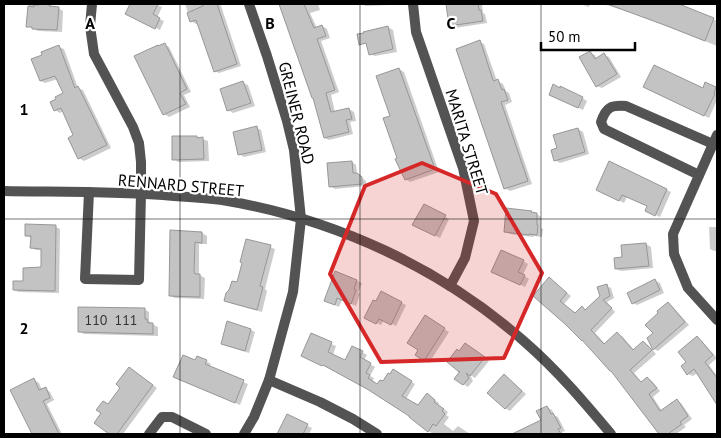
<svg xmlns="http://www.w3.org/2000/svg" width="721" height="438" viewBox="0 0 721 438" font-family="'PT Sans',sans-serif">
<rect width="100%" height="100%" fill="#fff"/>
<g fill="#0003">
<polygon points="29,4 50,4 53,7 58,8 63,11 62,32 38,31 28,26"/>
<polygon points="132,4 155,4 162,7 157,18 164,21 160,30 127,13"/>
<polygon points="185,4 219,4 221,6 241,66 219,73 215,71 199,23 196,24 191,21"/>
<polygon points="280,4 318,4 320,10 310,13 317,28 322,26 327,29 330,38 321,41 339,92 331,95 335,112 349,109 354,112 356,121 350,122 353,134 329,140 325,138 315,98 309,87"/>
<polygon points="362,4 389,4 389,5 366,6"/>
<polygon points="447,4 482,4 483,13 485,14 487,23 455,28 450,25"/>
<polygon points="581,4 590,4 589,7"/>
<polygon points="603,4 635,4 632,13"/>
<polygon points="650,4 675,4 717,21 717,46 645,17"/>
<polygon points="388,27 393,30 397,52 375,56 370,54 368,45 364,43"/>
<polygon points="480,42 484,44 497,81 503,84 506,91 509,93 512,102 505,105 532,184 510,191 505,188"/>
<polygon points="165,45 169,47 191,92 184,95 190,107 169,117 164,114"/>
<polygon points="59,47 64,49 78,88 83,90 111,148 84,161 79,158 75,136 63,111 60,113 55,110 65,94 58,79 45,83 41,81"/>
<polygon points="590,53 595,55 597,59 604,55 609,57 621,77 602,88 597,86"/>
<polygon points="399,69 404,72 439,172 410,182 406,179 391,117"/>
<polygon points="243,83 248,85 255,106 233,113 228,110"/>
<polygon points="706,84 717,89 717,100 709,118 649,89 704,89"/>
<polygon points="555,97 582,98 587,101 583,110"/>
<polygon points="257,128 261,130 266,152 244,157 239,154"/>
<polygon points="578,129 583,132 589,154 560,163 555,160 559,149"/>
<polygon points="197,137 208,141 209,161 178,162 174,159"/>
<polygon points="352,162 356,165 357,174 366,181 366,186 335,189 330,186"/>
<polygon points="609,163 671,192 660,217 651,213 648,206 627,197 624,203 602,192"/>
<polygon points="424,206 449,219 440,238 414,225"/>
<polygon points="537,214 541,217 541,228 543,229 542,237 534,236 533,237 510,234 505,231"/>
<polygon points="56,227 60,229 59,293 19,292 14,290 43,268 43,250 36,250 31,247 32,238 26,236"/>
<polygon points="709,227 717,227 717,251 714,251 710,249"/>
<polygon points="172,231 202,233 207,236 207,244 199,244 199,275 205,278 204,299 175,298 171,296"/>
<polygon points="646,244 651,247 653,268 621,271 616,269"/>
<polygon points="270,247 275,249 265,289 267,291 262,312 230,303 225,300 238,284"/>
<polygon points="523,261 528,264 523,275 529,279 525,287 497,274"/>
<polygon points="336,272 362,283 358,293 360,294 356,306 342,300 339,307 330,303"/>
<polygon points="549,279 571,296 564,304 576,314 582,308 587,311 602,297 607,286 611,288 614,298 607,302 615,312 595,333 605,344 617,334 622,336 634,350 643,343 648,345 656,354 634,373 642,383 648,378 652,381 660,391 653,397 662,411 677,401 681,403 692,419 684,425 686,427 676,434 659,434 611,370 585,342 565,323"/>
<polygon points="655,281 660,283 664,293 637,305 633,303"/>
<polygon points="381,293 406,305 396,326 384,320 381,325 370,320"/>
<polygon points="668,303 672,306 689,325 658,351 654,349 654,333"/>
<polygon points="144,309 149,312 149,321 152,323 152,324 158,327 158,336 84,334 79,331"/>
<polygon points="425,317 449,332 429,363 417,355 420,350"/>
<polygon points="251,330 255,332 249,353 227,346 222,344"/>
<polygon points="311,335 336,346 333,355 345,361 353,347 367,355 364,360 375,367 370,376 374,378 372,382 378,386 384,383 393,370 415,384 406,399 419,407 432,398 439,403 438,405 448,412 446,415 449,417 444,424 453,431 458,426 470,434 433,434 410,417 411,416 352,379 307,358"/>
<polygon points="697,338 702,341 717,358 709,365 717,376 717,403 697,373 693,376 688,374"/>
<polygon points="470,348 489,361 475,378 470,375 473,381 468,387 463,384 460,353"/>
<polygon points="195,361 206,361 211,364 209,367 248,384 240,405 180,380"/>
<polygon points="134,371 157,388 123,434 111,434 96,423"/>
<polygon points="509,379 526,394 510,411 505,408"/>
<polygon points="34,380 39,383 42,390 46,389 50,392 54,400 47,404 62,434 33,434 12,390"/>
<polygon points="547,407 552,410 554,415 558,417 565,431 562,432 563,434 514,434 543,420"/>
<polygon points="287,416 312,428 309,434 278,434"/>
</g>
<g fill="#c3c3c3" stroke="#979797">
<polygon points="39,4 49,4 49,6 59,7 57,30 32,29 32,27 26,27 28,6 34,7 34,5 39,5"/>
<polygon points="130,4 158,4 153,14 160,18 155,29 125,14"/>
<polygon points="203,4 217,4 237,64 214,72 196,20 190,22 187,13 203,6"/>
<polygon points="279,4 304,4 314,28 322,25 326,36 317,39 335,90 326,93 331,112 349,108 352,119 346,120 349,132 324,138 313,98 312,98"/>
<polygon points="446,4 478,4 479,10 481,10 483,21 449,26"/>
<polygon points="610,4 679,4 714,18 705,41 667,26 610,5"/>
<polygon points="388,26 393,49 369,55 366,43 359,45 357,34 364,33 363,32"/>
<polygon points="480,40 493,80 494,81 498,79 502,90 504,89 508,100 501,102 528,181 504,189 456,49"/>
<polygon points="165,43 187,89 180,93 186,104 163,115 134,56 158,45 158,46"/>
<polygon points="59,45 75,88 78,86 107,145 78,159 68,138 73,135 61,108 54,111 50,102 56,99 55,97 63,93 55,76 40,81 31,59 42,55 41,52"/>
<polygon points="590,51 595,59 604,53 617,74 596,87 579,57"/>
<polygon points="654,65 703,88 705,82 716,87 714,93 715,94 704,116 643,87"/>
<polygon points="399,68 435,169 405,180 395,159 397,158 383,118 390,116 376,76"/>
<polygon points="243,81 251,103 227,111 220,89"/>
<polygon points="553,84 560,88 560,86 583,97 578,108 549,95"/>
<polygon points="257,126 262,150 238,155 233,132"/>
<polygon points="578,128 585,152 554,161 551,150 557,148 553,135"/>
<polygon points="172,136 197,136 197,138 203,137 204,159 172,160"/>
<polygon points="352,161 353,173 357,173 362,177 362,184 329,187 327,163"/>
<polygon points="609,161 667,189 655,216 645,211 647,206 622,195 619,201 596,190"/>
<polygon points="424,204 446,215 435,236 412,225"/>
<polygon points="506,208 532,211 531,212 537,213 537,225 538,225 537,235 529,234 529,235 504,232"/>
<polygon points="25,224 56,225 55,291 13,290 13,281 23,281 23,268 41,267 41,249 30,248 31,236 25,236"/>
<polygon points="170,230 202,232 202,243 195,242 194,272 195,274 200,274 200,297 169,296"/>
<polygon points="246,239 271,245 260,286 263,287 257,310 224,301 226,293 229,290 232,281 237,282 242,263 240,262"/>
<polygon points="646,243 649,266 615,269 614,258 622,257 621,245"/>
<polygon points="501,250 524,260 518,272 525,275 520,285 491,272"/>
<polygon points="335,271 357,280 354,289 356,290 351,304 337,298 335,305 324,301"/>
<polygon points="549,277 567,293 560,301 575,313 582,306 585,310 600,296 597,287 607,284 610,296 603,300 612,308 591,330 604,344 617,332 633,350 643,341 652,350 630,370 641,382 647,377 657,388 649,394 660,411 677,399 688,416 680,422 682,424 668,434 659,434 611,371 610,371 582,340 582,341 565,324 533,296"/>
<polygon points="655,279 660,290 632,304 627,293"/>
<polygon points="381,291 402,302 391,325 379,319 376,324 364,318 373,300 376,301"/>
<polygon points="668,302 685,322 653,350 647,338 653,333 645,325 658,313 657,311"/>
<polygon points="78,307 145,308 145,319 147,319 148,323 153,323 153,334 78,332"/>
<polygon points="425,315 445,328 424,361 415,355 418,350 407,343"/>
<polygon points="227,321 251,329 245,351 221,344"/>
<polygon points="311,333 332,342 328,352 345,360 352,346 363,351 360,357 371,363 366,373 370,375 368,378 377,384 380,380 383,381 388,373 390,374 393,369 412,381 402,396 418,405 427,393 435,400 434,402 444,409 442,411 445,414 436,426 433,424 428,432 409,417 409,416 367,389 323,365 322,366 301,356"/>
<polygon points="697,336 713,355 705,362 717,378 717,405 694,369 687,375 681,366 686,362 678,352"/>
<polygon points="465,343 485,357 470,376 466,373 469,378 463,385 454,379 460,371 459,372 447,362 457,349 459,351"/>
<polygon points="183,355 195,360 197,356 207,360 205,364 244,380 235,403 173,377"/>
<polygon points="129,367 153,385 117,434 109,434 94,423 101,413 96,410 103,401 108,404 120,388 116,384"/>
<polygon points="504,374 522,391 505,409 487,393"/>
<polygon points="34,378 39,390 46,387 50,398 43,401 59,434 32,434 10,390"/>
<polygon points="547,406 551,414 553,413 561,428 558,429 561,434 512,434 541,420 536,411"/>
<polygon points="287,414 308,424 303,434 277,434"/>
</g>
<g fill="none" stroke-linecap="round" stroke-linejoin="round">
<g stroke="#535353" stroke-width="10">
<polyline points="413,4 416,32 463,168 474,221 465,258 450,286"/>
<polyline points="717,135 673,234 674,254 688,288 717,320"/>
<path d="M699,175L604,129L601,122C606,107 611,105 626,106L713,144"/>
<path d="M4,191C60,192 117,191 174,196C190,197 206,198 222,200C333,218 442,268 526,343C558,371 584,402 611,434"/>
<polyline points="89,192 85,279 139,280 141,193 141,162 139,143 133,127 94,54 90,26 92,4"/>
<polyline points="269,380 320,402 353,419 377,434"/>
<polyline points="149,434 162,417 172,417 206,434"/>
<polyline points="244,434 254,417 269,380 293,292 301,219 294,150 287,121 267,56 249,4"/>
</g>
</g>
<path fill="#d62828" fill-opacity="0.2" stroke="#d62828" stroke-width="4" stroke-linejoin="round" d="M422,163L496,194L542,273L504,358L381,362L330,274L365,186Z"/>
<path fill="none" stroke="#000" stroke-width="1" stroke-opacity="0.55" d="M180,4V434M360,4V434M541,4V434M4,219H717"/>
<g text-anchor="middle" stroke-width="4.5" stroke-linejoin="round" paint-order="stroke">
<g font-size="14" fill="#313131">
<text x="96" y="325">110</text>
<text x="126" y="325">111</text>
</g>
<g font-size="16" fill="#000" stroke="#fff">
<text transform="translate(297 113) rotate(76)" y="6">GREINER ROAD</text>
<text transform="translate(467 142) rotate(73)" y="6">MARITA STREET</text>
<text transform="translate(181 185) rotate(5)" y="6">RENNARD STREET</text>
</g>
</g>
<g font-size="16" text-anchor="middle" font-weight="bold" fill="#000" stroke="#fff" stroke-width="4.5" stroke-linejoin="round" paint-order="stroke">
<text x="90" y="29">A</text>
<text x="270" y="29">B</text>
<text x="451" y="29">C</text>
<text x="24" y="115">1</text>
<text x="24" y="334">2</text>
</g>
<rect width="721" height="438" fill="none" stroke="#000000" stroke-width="10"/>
<path d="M541 42v8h94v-8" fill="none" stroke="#000000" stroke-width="2.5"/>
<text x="548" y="42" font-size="15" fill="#000000" stroke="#ffffff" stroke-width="4" paint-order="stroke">50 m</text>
</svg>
